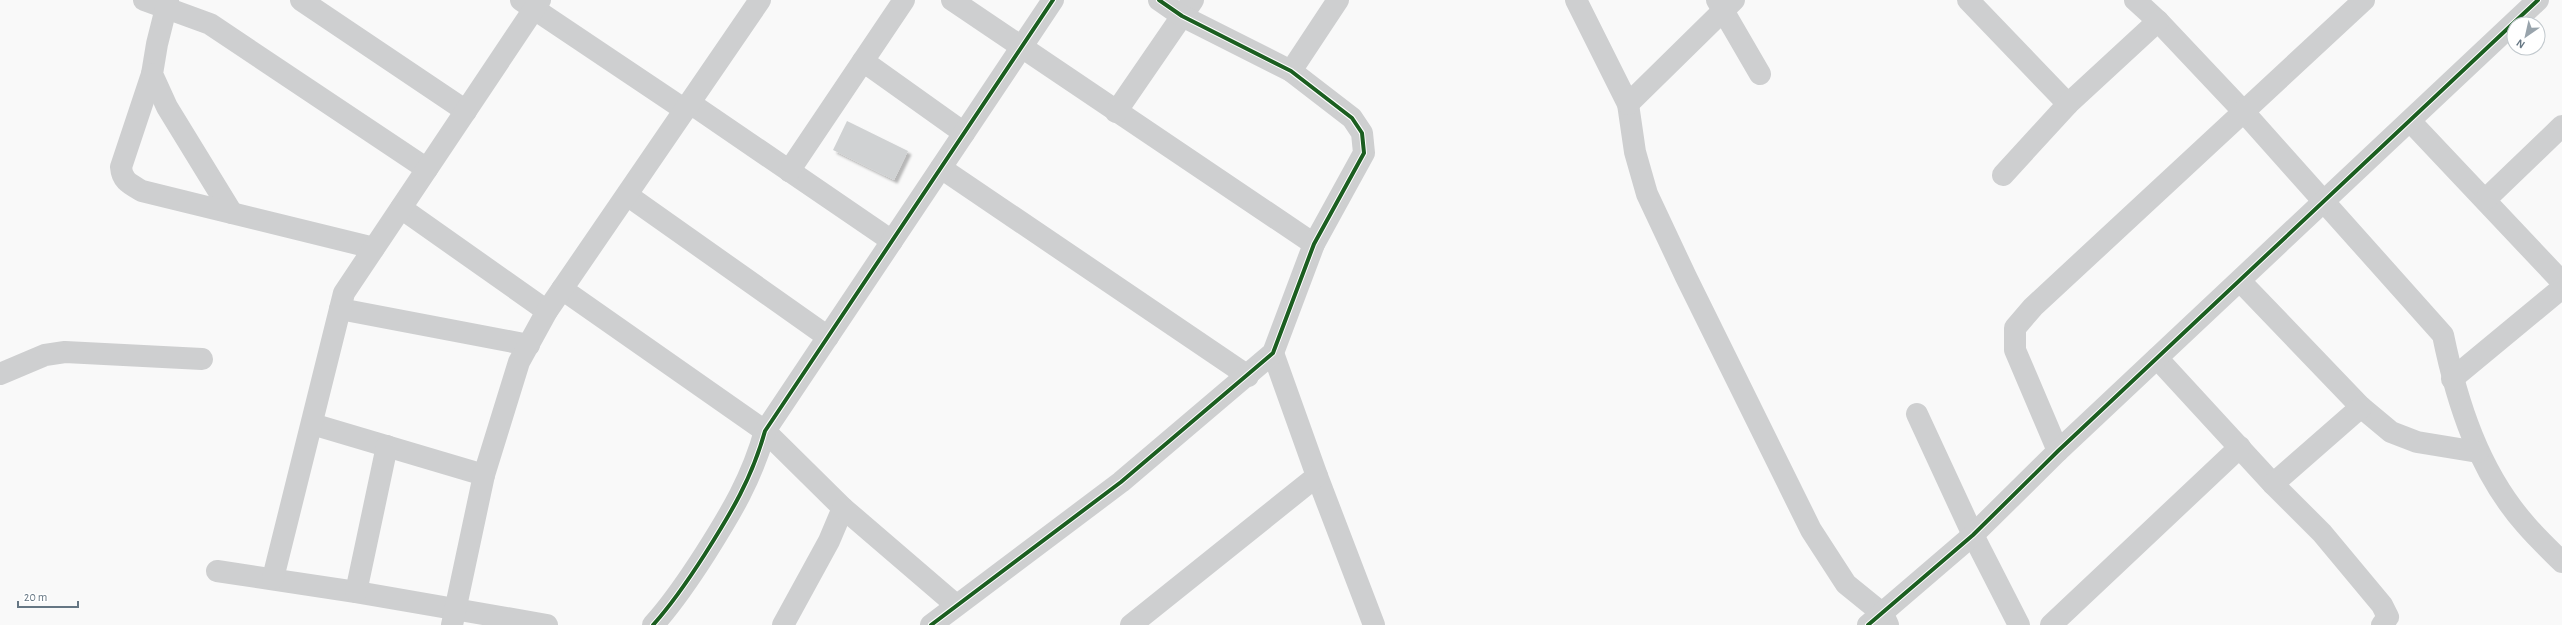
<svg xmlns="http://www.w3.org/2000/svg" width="2562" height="625" viewBox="0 0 2562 625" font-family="'Alegreya Sans',sans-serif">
<defs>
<filter id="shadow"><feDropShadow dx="3.5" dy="3.5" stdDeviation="1" flood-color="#0004"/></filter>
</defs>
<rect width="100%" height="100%" fill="#f9f9f9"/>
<polygon fill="#d0d2d3" filter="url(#shadow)" points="847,121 908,151 894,180 833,150"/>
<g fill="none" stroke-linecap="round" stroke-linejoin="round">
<g stroke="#cecfd0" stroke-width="22">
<polyline points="144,0 210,24 427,169"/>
<polyline points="168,0 157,44 152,74 167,107 232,213"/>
<polyline points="301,0 466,111"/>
<polyline points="521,0 685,110"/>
<polyline points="952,0 1314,244"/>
<polyline points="1576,0 1628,104 1635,152 1647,194 1686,277 1811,530 1846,584 1883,614 1888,625"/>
<polyline points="1717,0 1760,74"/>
<polyline points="1968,0 2068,104"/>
<path d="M2135,0L2158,21L2243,111L2443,335C2457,403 2479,472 2526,525C2537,538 2550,550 2562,562"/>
<polyline points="863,61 964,133"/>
<polyline points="1291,71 1338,0"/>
<path d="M152,74L121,167C122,181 130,184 142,191L374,248"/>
<polyline points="690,103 892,241"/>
<polyline points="1628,104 1734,0"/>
<polyline points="1116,112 1193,0"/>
<polyline points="2410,121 2562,282"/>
<polyline points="941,168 1248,376"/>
<polyline points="789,171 904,0"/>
<polyline points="2003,175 2068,104 2158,21"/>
<polyline points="627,195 828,337"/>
<polyline points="2485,200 2562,126"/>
<polyline points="401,208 547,311"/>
<polyline points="2240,281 2361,407 2391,432 2417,442 2478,452"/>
<polyline points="562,289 765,431 843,508 829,541 783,625"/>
<polyline points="340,309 529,345"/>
<polyline points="1273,353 1317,476 1374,625"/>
<polyline points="2157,358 2273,484 2322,533 2382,605 2388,617 2382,625"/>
<polyline points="0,374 45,355 65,352 202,359"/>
<polyline points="2452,379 2562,288"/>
<polyline points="1917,414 1973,535 2019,625"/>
<polyline points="312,424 484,475"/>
<polyline points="2058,451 2015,350 2015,328 2033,307 2364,0"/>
<polyline points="2273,484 2361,407"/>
<polyline points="843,508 956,605"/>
<polyline points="217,571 356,592 547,625"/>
<polyline points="273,578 344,293 540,0"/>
<polyline points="356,592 387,446"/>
<polyline points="452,625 484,475 519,362 547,311 760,0"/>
<path d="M653,625C673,603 689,579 705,554C731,513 752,478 765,431L1053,0"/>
<polyline points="931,625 1121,482 1273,353 1314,244 1364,153 1362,133 1352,118 1291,71 1182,16 1159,0"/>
<polyline points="1131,625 1317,476"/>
<polyline points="1868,625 1973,535 2058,451 2538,0"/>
<polyline points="2051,625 2240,447"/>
</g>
<g stroke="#fff" stroke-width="6">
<g id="cycleway">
<path d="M653,625C673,603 689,579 705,554C731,513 752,478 765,431L1053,0"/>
<polyline points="931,625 1121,482 1273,353 1314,244 1364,153 1362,133 1352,118 1291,71 1182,16 1159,0"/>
<polyline points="1868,625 1973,535 2058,451 2538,0"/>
</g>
</g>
<use href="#cycleway" stroke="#1b5e20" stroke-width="4"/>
</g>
<g transform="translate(2526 36) rotate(214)"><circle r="19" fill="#ffffff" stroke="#c1c8cd"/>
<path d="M0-3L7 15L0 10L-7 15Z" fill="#99a4ac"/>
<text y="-6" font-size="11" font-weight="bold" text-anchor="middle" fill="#657683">N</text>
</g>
<path d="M18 601v6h60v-6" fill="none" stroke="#657683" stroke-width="2"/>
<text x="24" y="601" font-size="12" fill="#657683" stroke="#ffffff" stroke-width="3" paint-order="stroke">20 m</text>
</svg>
